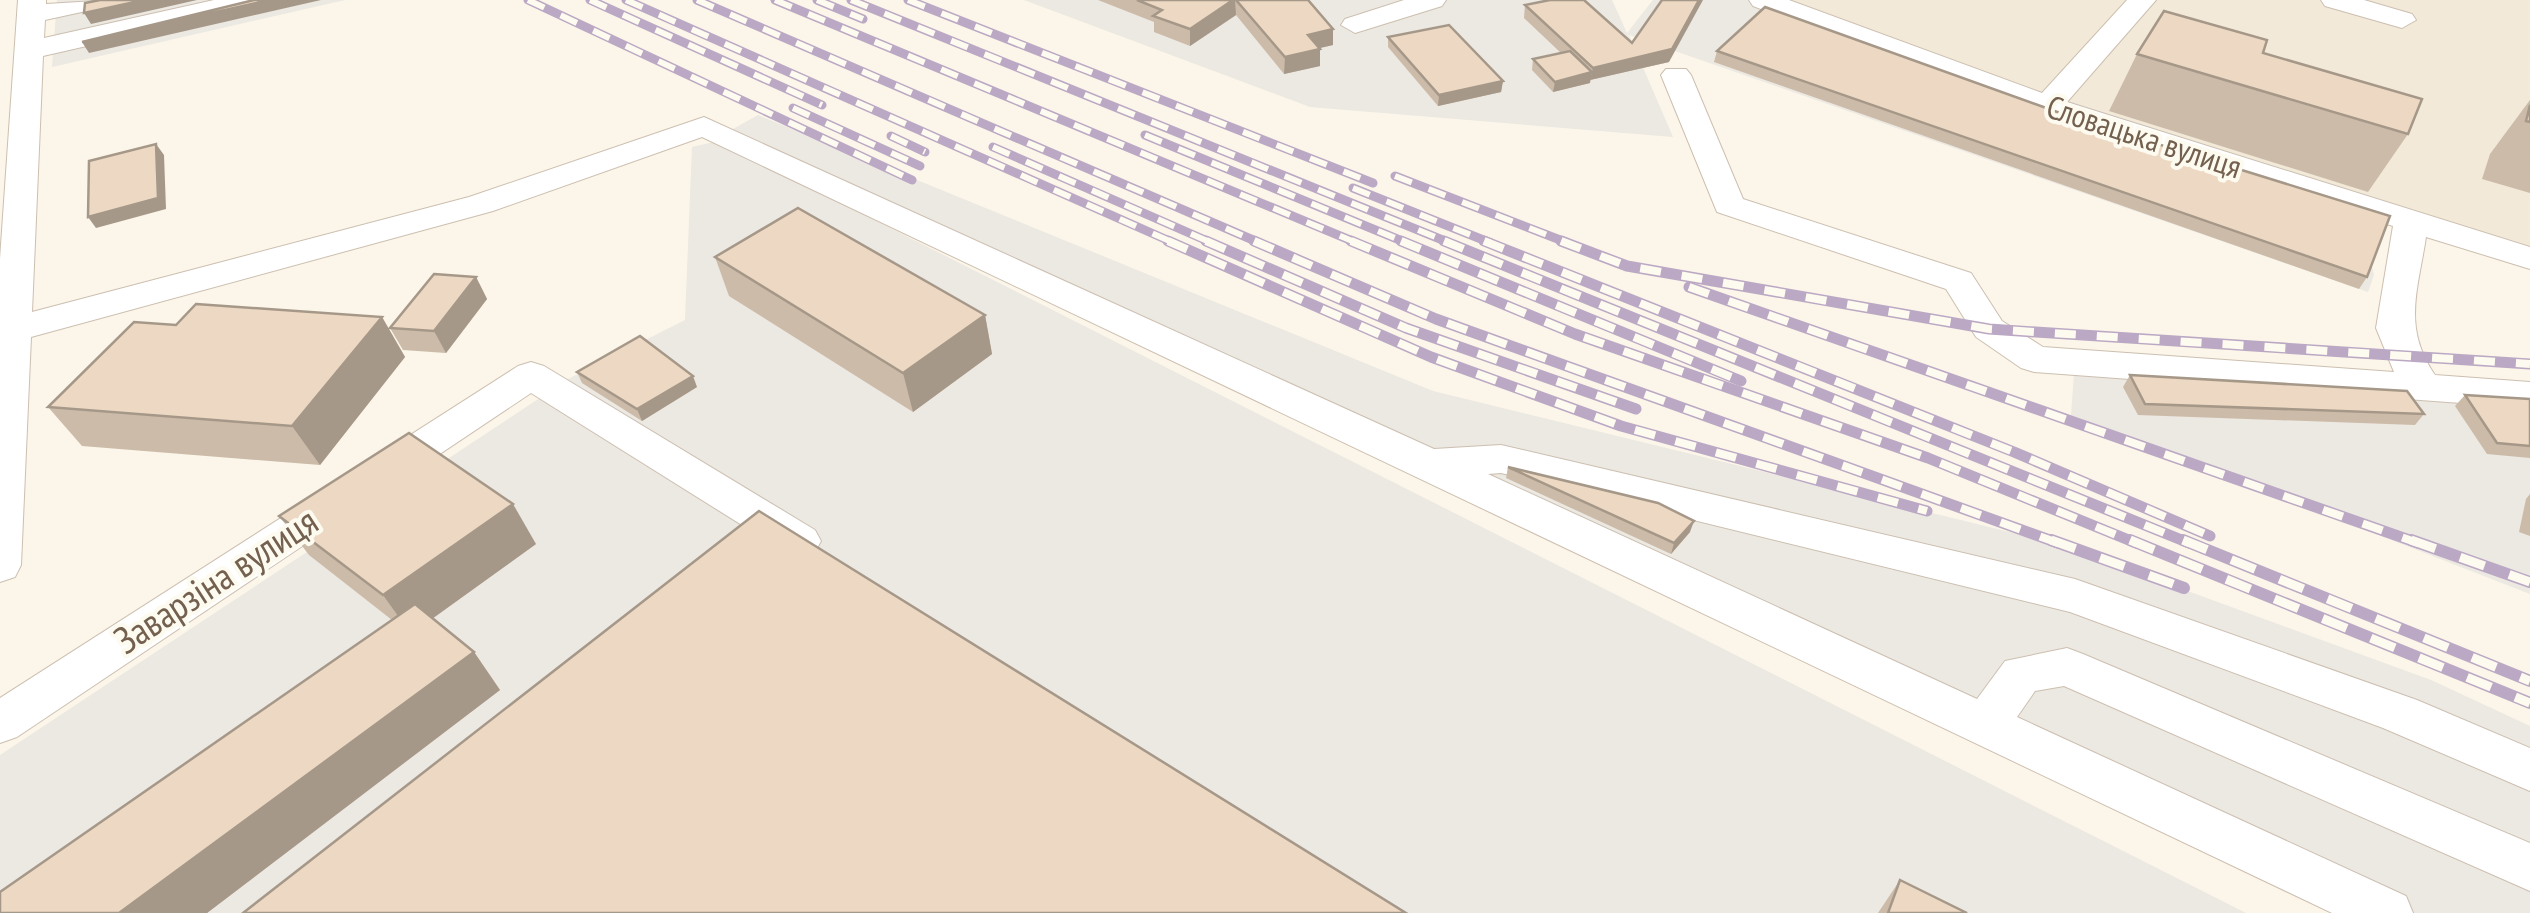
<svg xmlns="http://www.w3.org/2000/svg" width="2530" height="913" viewBox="0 0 2530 913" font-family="'PT Sans Narrow',sans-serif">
<rect width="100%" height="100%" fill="#fbf6e9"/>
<polygon fill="#f2e9d8" points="1763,0 2530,0 2530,258"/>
<g fill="#ece8e2">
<polygon points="57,0 345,0 52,67"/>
<polygon points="1024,0 1612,0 1627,33 1653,0 1760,0 2383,204 2370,259 2374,275 2368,292 1629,35 1673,137 1310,107"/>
<polygon points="758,115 1433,391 2059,544 2431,680 2530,726 2530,913 2347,913 717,138"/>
<polygon points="718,141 2246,913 0,913 0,755 570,378 685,320 692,147"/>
<polygon points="2074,374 2530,400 2530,594 2071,415"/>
</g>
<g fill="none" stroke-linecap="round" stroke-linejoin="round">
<g stroke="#ccbfb0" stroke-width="2">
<g id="minor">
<polygon points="18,0 46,0 46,4 113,0 109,6 45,20 44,38 214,0 265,0 261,6 43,56 32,312 469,197 704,117 1434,449 1501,445 2075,579 2417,700 2530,748 2530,791 2383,728 2070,612 1501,473 1488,474 1977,699 2005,661 2067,648 2083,654 2530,843 2530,891 2064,686 2035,691 2017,717 2406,896 2413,913 2332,913 702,137 493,211 31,337 21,565 15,577 0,582 0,259"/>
<polygon points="1404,0 1446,0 1442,6 1355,33 1341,25 1345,19"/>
<path d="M1749,0H1789L2042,93L2127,0H2156L2067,102L2530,247V269L2426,237C2418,290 2402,328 2435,375L2530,382V408L2034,372L2021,368L1976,337L1946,289L1717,212L1661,75L1666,69H1686L1691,75L1743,199L1971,273L2002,321L2043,347L2394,372L2376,328L2393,226L2073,126L1753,6Z"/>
<polygon points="2321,0 2364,0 2412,14 2416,20 2402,28 2325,6"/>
<polygon points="531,362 544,366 815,530 821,541 815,552 800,557 785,552 531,393 17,737 0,743 0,698 518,366"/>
</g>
</g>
<use href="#minor" fill="#fff" fill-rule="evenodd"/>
<g stroke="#bba8c4" stroke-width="9">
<g id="rail-far2">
<polyline points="528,0 912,180"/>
<polyline points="590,0 822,105"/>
<polyline points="626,0 1174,243"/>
<polyline points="697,0 1260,243"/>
<polyline points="775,0 1357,243"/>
<polyline points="817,0 863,19"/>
<polyline points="851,0 1450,243"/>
<polyline points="908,0 1373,183"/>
<polyline points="793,108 920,166"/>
<polyline points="1145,135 1407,243"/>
<polyline points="891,136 925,152"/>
<polyline points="993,147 1212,243"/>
<polyline points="1395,176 1568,243"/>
<polyline points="1353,188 1491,243"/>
</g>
</g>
<g stroke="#bba8c4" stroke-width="11">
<g id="rail-far1">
<polyline points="1168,241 1431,357 1621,426 1927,511"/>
<polyline points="1206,241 1406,328 1636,409"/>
<polyline points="1254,241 1436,319 2058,543"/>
<polyline points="1351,241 1575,334 1928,458 2136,543"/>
<polyline points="1401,241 1741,381"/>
<polyline points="1444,241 2189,543"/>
<polyline points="1484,241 2014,452 2210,536"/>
<polyline points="1561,241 1627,266 1989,329 2530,364"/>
<polyline points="1689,287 2418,543"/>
</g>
</g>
<g stroke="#bba8c4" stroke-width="12">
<g id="rail">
<polyline points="2051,540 2184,588"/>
<polyline points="2130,540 2530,703"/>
<polyline points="2183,540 2530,681"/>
<polyline points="2411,540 2530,582"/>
</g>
</g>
<use href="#rail-far2" stroke="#fdfaef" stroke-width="6" stroke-dasharray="18" stroke-linecap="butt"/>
<use href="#rail-far1" stroke="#fdfaef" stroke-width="8" stroke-dasharray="21" stroke-linecap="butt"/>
<use href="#rail" stroke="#fdfaef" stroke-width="9" stroke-dasharray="26" stroke-linecap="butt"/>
</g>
<g fill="#ccbba8">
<polygon points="1098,0 1308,0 1333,29 1333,45 1319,48 1320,66 1284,74 1236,15 1190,46 1154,32 1154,22"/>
<polygon points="1525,5 1632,43 1669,62 1590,80 1590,83 1553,92 1532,70 1533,59 1561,53 1524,18"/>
<polygon points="1388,37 1503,81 1501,92 1438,106 1388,47"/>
<polygon points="1717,51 2367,277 2359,289 1714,62"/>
<polygon points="2263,53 2408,134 2368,192 2109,111 2137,54"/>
<polygon points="2530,100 2530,193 2482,179 2490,154"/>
<polygon points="715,257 985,315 992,354 913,412 729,296"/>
<polygon points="476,277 487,299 446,353 403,350 390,328"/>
<polygon points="382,317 405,357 320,465 82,446 48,407 176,325"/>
<polygon points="577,372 697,387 642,421 582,383"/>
<polygon points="2130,375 2424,414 2415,425 2138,415 2123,387"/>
<polygon points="2465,395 2530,399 2530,458 2487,454 2455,406"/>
<polygon points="1508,467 1690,532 1671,554 1506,478"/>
<polygon points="2530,494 2530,536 2519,532 2526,499"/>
<polygon points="279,516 536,544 433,618 474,652 500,690 207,913 0,913 392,620 309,555"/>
<polygon points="1900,880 1967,913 1878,913"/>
</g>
<g fill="#a69888">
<polygon points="144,0 197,0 91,24 84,13"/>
<polygon points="270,0 321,0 89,53 82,42"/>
<polygon points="1233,0 1235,0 1236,15 1190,46 1190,29"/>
<polygon points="1699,0 1703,0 1669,62 1590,80 1593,68"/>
<polygon points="1333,29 1333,45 1307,51 1308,35"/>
<polygon points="1320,49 1320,66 1284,74 1285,57"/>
<polygon points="1592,72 1590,83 1553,92 1555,82"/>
<polygon points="1503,81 1501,92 1438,106 1439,95"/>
<polygon points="156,144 164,155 166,209 96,228 88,217"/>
<polygon points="476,277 487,299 446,353 434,331"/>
<polygon points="985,315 992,354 913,412 903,373"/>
<polygon points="382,317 405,357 320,465 292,426"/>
<polygon points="693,376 697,387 642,421 637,409"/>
<polygon points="513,504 536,544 411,634 383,595"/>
<polygon points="1694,521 1690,532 1671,554 1674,543"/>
<polygon points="474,652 500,690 207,913 119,913"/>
</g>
<g fill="#edd9c3" stroke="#a69888" stroke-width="2.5">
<polygon points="100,0 144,0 84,13 85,3"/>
<polygon points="254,0 270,0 82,42"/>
<polygon points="1137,0 1233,0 1190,29 1153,16 1162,10"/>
<polygon points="1236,0 1308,0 1333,29 1308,35 1320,49 1285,57"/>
<polygon points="1550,0 1584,0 1632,43 1662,0 1699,0 1672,49 1593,68 1525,5"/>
<polygon points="1765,7 2077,119 2390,216 2367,277 1717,51"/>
<polygon points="2164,11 2267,40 2263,53 2422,99 2408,134 2137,54"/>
<polygon points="1449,25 1503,81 1439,95 1388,37"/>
<polygon points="1570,51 1592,72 1555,82 1533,59"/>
<polygon points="2530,105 2530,122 2526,121"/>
<polygon points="156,144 158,198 88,217 89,161"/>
<polygon points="798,208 985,315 903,373 715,257"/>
<polygon points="434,274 476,277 434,331 390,328"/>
<polygon points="196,304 382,317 292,426 48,407 134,322 176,325"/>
<polygon points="640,336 693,376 637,409 577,372"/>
<polygon points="2130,375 2407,391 2424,414 2145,404"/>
<polygon points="2465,395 2530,399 2530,446 2497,443"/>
<polygon points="409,433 513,504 383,595 279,516"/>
<polygon points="1508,467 1658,503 1694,521 1674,543"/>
<polygon points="759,511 1406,913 243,913"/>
<polygon points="415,604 474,652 119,913 0,913 0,892"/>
<polygon points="1900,880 1967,913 1888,913"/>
</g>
<g text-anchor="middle" stroke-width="8" stroke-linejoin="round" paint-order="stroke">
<g font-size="32" fill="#73604f" stroke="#fdfaef">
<text transform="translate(2144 137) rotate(18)" y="11">Словацька вулиця</text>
</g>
<g font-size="38" fill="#73604f" stroke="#fdfaef">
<text transform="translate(216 581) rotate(-33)" y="13">Заварзіна вулиця</text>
</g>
</g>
</svg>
